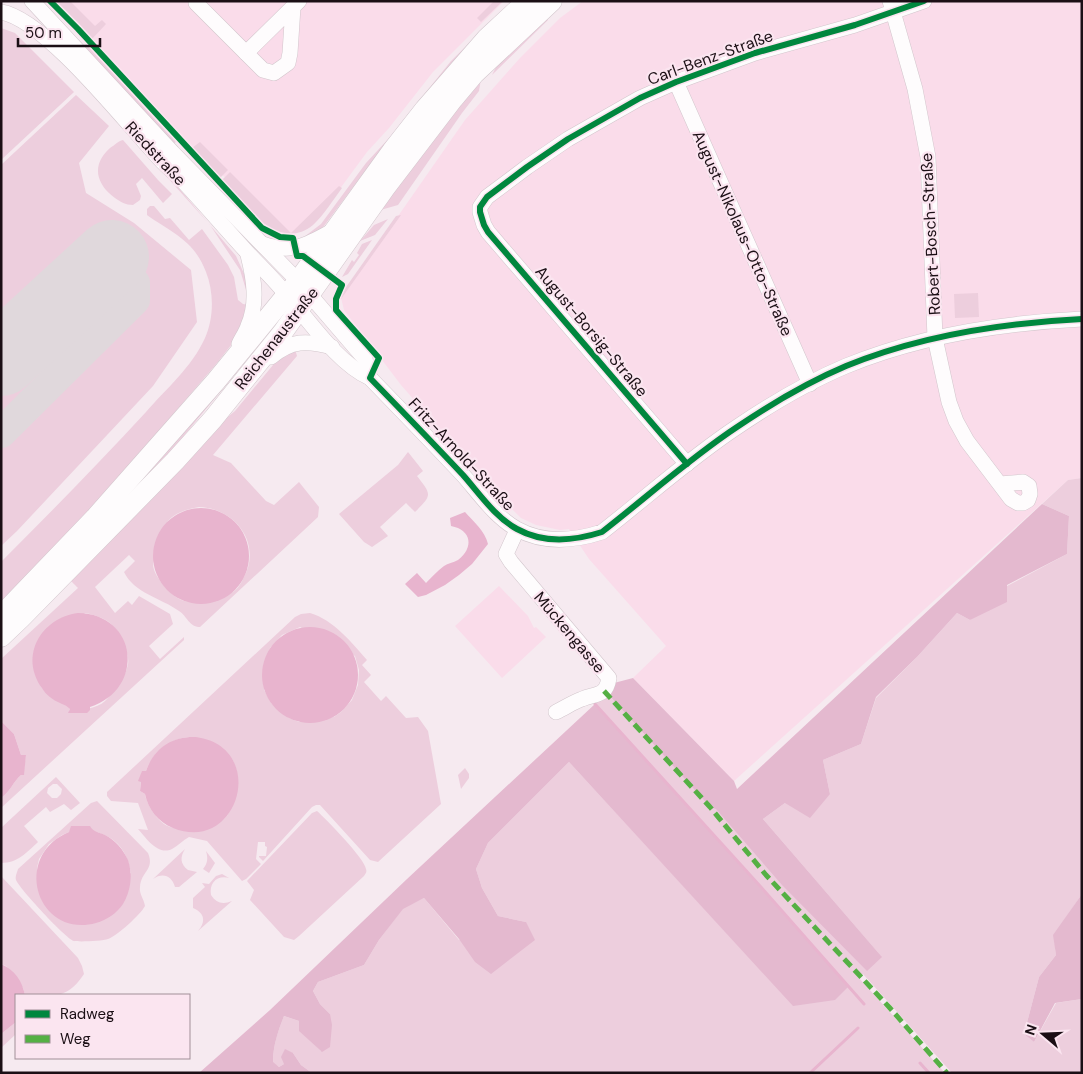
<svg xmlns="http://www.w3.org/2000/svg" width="1083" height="1074" viewBox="0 0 1083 1074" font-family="'DM Sans',sans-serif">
<rect width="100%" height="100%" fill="#f6eaf0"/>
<g fill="#fadcea">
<polygon points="55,1 504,1 433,72 389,128 367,152 314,224 291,233 274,225 181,135"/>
<polygon points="583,1 1082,1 1082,478 1068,480 734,781 633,678 666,646 589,559 569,529 560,530 536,525 521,518 495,492 401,385 344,310 341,298 465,120 520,58 560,18"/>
<polygon points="499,586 528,616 534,628 536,627 546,637 502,678 455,626"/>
</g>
<g fill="#edcedd" fill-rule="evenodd">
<polygon points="55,1 70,1 95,26 102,20 106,24 91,40"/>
<polygon points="494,1 503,1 481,22 477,18"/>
<polygon points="512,1 516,1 377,155 324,226 318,232 300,240 321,224 366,163 390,137 451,61"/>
<polygon points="547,19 548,20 492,75 497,65"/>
<polygon points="1,28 15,33 74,92 1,160"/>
<polygon points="86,44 176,142 173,144 99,68 85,47"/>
<polygon points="481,79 479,91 462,113 398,205 377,211"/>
<polygon points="76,95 109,126 79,163 86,193 134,223 191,270 197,322 153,386 17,531 1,546 1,165"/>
<polygon points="132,138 145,148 236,256 246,278 247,293 240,270 210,225"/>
<path d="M123,140L158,180L172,194L163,203L142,178L136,184L141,196L140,200L133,205C125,205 121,202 115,198C96,184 91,165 110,148C115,145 118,141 123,140Z"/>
<polygon points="200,142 228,170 220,178 192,148"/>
<path d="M230,172L291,233L339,186L342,188C333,200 324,215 313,225C277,254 243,203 222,180Z"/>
<path d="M150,206H154L165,219L170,218L189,240L202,229L228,265L234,277L238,300L243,304L248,305L235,340L217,363L104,495L1,606V562C50,513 99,463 146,412C166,389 192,367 205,338C214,318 214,292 206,272C194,240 172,233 147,215V209Z"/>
<polygon points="401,215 341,299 341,298 344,290 396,216"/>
<polygon points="388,219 375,235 360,241 374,225"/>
<polygon points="372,240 348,274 342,277 352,260 354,262 359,255 357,253 362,244"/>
<polygon points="978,293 979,317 955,318 954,294"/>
<polygon points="278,322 182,438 120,507 117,504"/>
<path d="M295,349L297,356L213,455L231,463L266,501L274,505L299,482L319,507L318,517L200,627C189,627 187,616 179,611C161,598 134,593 124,572L135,561L129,555L95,587L115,613L128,601L132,605L139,596L170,614L173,624L149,646L160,659L184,637V640L1,808V798C10,792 13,782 21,775H23L26,755H21L14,734L1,721V659L78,588L69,579L212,430L235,411L278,359ZM199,507C236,508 263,545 243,579C241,584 236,591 231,593C223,597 213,598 205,599C185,604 179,602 165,587C160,581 153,572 153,564C154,558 165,524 168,521C176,512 188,509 199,507ZM85,613C106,617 118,625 125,646C127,653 130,660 127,668C126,675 111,695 105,701C97,709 79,710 69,712L70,709L68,706L35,675L33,659L34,651Z"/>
<path d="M408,452L423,471L417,476C432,495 432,495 415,512L406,503L380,527L388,536L372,547L364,542L339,514L398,465Z"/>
<path d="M1082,478V894L1054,935L1056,955L1039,977L1024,1034L1034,1042L1056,1003L1082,999V1073H952L863,974L859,978L945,1073H312L301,1065L293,1053L284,1064L279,1067L273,1063C273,1045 278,1031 284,1016L299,1021L300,1031L321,1051L330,1014L320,1004L313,991L318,982L364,965L379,940L403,908L424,898L459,940L526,922L498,916L482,888L476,869L488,843L569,762L793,1005L848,986L760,886L595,704L607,693L710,807L716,808L881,956L763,819L785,803L830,794L823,760L861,744L876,698L917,657L957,613L970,620L1007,586L1067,554L1069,516L1042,504L1068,480Z"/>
<path d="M310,613C334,620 351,642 367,660L362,665L371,675L364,682L381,701L386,696L406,718L418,717L428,731L441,804L378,862L370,860L320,805H316L312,807L263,861L259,857V856H266L267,847L265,846V842H258L256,859L261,864L246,879L242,881L207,841L189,837C183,840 178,846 172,849C158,856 146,838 138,829L148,830L138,803L111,801L107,796V792L295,617L301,614ZM300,627L355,656L359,670L358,685L352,700L341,712L334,717L299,722L289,718L272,704L264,690L270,648L282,635ZM189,737L232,759C239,772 237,778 235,792C230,822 222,825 193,826C187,826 176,829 170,827C158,823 147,805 145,794L140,791L142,771H146C153,751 169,739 189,737Z"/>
<polygon points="465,768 469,774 469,778 461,789 458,775"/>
<path d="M56,777L80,803L71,810L64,804L50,812L46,807L24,826L38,842C27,852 18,863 1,863V828ZM53,784H57L62,789L61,794L57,798H52L47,793L48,788Z"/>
<path d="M97,801L148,853C155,870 141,871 140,887C139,894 144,899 145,906C140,915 117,936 108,939C103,941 79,942 74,941C66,939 19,888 16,880C15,876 17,873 18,869L91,803ZM72,829C103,830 125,838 131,873L55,916L42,900L37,868L39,859L49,844L62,835L69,832Z"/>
<path d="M317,811C326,819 365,859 366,869C367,872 366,873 364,876L299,936L294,940L284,937L250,900L254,890L247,881L312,813Z"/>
<path d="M185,849C180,857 180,864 188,870L197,872L179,887H175C172,876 163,872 153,879Z"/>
<path d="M206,851L215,863L209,873L203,869C208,863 208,858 206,851Z"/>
<path d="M222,874L229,878C217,875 209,883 211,895C216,903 223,905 232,901L198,931C206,922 205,913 193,908V898L205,887L202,883L209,884L216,876Z"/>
<path d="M1,876L78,958L82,966L84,974C66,1001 53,995 25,995L23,988L6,966L1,964Z"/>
<polygon points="16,1022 16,1034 1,1048 1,1034"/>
</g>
<g fill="#e4b9cf">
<polygon points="1042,504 1069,516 1067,554 1007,585 1007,602 970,620 957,613 917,657 876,697 861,744 823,760 830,794 810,818 785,803 763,819 882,957 867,971 782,885 716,809 710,807 607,693 614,683 633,678 734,781 737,789"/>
<path d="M595,704L849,986L835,1000L793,1006L569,762L488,843L476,869L482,888L498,916L526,922L535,940L491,974L475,962L459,939L424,898L403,909L379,940L364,965L318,982L313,991L320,1004L330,1014L332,1025L330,1047L322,1052L299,1031V1021L284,1016C278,1031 273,1046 273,1062L279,1067L284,1064L281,1057L285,1049L293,1053L301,1065L312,1073H199L270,1010L407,879Z"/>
<polygon points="1082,894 1082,999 1055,1003 1034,1042 1024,1034 1039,977 1056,955 1053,935"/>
</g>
<g fill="#e8b4ce">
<circle cx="201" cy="556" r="48"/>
<path d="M465,512C473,521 485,531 488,544L472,564L459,575L445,585L426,595L418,597L405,584L417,573L426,583C432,577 437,571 444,566C448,563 453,563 458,560C474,548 472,530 451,526L450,518Z"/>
<path d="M78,613C138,614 146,689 90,707V710L87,713H68L70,709C66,705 64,705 60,703C53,700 46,695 42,688C19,656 41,618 78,613Z"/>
<circle cx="310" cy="675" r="48"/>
<path d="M1,721L14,734L21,755H26L24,775H21C13,782 10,792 1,798Z"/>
<path d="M196,737C269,747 239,855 173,828C158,822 148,809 145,794L140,791L141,782L138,781L142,771H146C154,748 172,736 196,737Z"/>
<path d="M71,826H90C93,832 99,832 105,835C115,840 123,849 128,860C133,874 131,891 123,904C117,913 107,920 96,923C37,939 11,856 69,832Z"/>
<path d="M1,964C15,970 22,981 25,995H16V1022L1,1034Z"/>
</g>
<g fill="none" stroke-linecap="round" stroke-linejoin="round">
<g stroke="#e8b4ce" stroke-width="3">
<polyline points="595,704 760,886 864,1004"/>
<polyline points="920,1063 929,1073"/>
<polyline points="810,1073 858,1028"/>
</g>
<polyline stroke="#e0d8dc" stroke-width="30" points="1,433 135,300 135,283 112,257"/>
<polyline stroke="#e0d8dc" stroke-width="74" points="1,359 112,257"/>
<g stroke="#d2c6cc" stroke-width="16">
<g id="minor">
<polyline points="32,1 173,153 298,281 365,359 370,378"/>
<polyline points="890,1 915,89 928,157 935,338 949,402 956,421 967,441 1011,499 1018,503 1023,503 1028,500 1030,494 1029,486 1023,482 1000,484"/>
<polyline points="196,3 246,53"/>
<polyline points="293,7 290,53 288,63 274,73 263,70 246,53 299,1"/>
<path d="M1,12C45,19 126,123 158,157C165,165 172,171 180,178C203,202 224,227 246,251C259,265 273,278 285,293C309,320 337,363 370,378C401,410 432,442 463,475C479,493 495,517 517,529C544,544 574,541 602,532C647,497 690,458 737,427C771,404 808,382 846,366C921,335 1001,323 1082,319"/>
<polyline points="676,82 810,384"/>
<path d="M263,244C292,254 307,245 332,231"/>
<path d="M239,344C242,338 246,332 248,326C258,303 254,279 248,255"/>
<path d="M265,357H271C291,340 307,340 332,347"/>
<polyline points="687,464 488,232 484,225 480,212 480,207 487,197 527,167 568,139 640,98 676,82 755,53 855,25 924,1"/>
<path d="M517,530L506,554L511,562L609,678C606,697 596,693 582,699C573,702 565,708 556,712"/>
</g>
</g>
<g stroke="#d2c6cc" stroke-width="21">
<g id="major">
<polyline points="1,616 95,518 216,381 298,281 392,151 425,109 487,38 527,1"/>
<polyline points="1,637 21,618 175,461 213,419 283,332 385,188 453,99 474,74 552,1"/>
</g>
</g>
<use href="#minor" stroke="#fefcfd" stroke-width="15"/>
<use href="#major" stroke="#fefcfd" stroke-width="20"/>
<polyline stroke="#55b044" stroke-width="5" stroke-dasharray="10 5" stroke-linecap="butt" points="604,691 710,807 766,875 889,1007 947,1073"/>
<g stroke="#fbe5f0" stroke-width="9">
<g id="cycleway">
<path d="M50,1L78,29L262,228L280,237L293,238L297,256H303L342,285L336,299V310L379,358L370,378C401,410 432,442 463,475C479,493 495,517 517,529C544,544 574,541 602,532C647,497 690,458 737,427C771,404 808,382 846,366C921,335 1001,323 1082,319"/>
<polyline points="687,464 488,232 484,225 480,212 480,207 487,197 527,167 568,139 640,98 676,82 755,53 855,25 924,1"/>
</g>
</g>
<use href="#cycleway" stroke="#00873e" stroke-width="6"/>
</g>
<g text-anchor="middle" stroke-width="4.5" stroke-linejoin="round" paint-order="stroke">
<g font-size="16" fill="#1b0f15" stroke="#fbe5f0">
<text transform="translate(710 57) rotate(-20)" y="6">Carl-Benz-Straße</text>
<text transform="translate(156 153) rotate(47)" y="6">Riedstraße</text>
<text transform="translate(743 233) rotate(66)" y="6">August-Nikolaus-Otto-Straße</text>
<text transform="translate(930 234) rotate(-93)" y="6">Robert-Bosch-Straße</text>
<text transform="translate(592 331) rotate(50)" y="6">August-Borsig-Straße</text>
<text transform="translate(276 338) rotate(-52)" y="6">Reichenaustraße</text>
<text transform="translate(462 454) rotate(47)" y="6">Fritz-Arnold-Straße</text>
<text transform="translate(570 632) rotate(50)" y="6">Mückengasse</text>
</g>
</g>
<rect width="1083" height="1074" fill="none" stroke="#1b0f15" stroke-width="5"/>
<rect x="15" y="994" width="175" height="65" fill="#fbe5f0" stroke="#a18f98"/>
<rect x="25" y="1010" width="25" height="8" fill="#00873e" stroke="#a18f98"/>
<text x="60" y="1019" font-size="15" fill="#1b0f15">Radweg</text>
<rect x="25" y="1035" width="25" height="8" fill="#55b044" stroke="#a18f98"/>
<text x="60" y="1044" font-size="15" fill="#1b0f15">Weg</text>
<g transform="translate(1043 1034) rotate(289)" stroke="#fbe5f0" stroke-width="4" paint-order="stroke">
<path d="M0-4L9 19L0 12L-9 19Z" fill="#1b0f15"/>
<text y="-8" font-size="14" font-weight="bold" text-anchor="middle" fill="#1b0f15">N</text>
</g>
<path d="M18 38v8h82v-8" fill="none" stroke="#1b0f15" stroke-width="2.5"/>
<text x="25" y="38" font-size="15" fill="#1b0f15" stroke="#fbe5f0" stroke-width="4" paint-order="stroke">50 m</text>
</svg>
